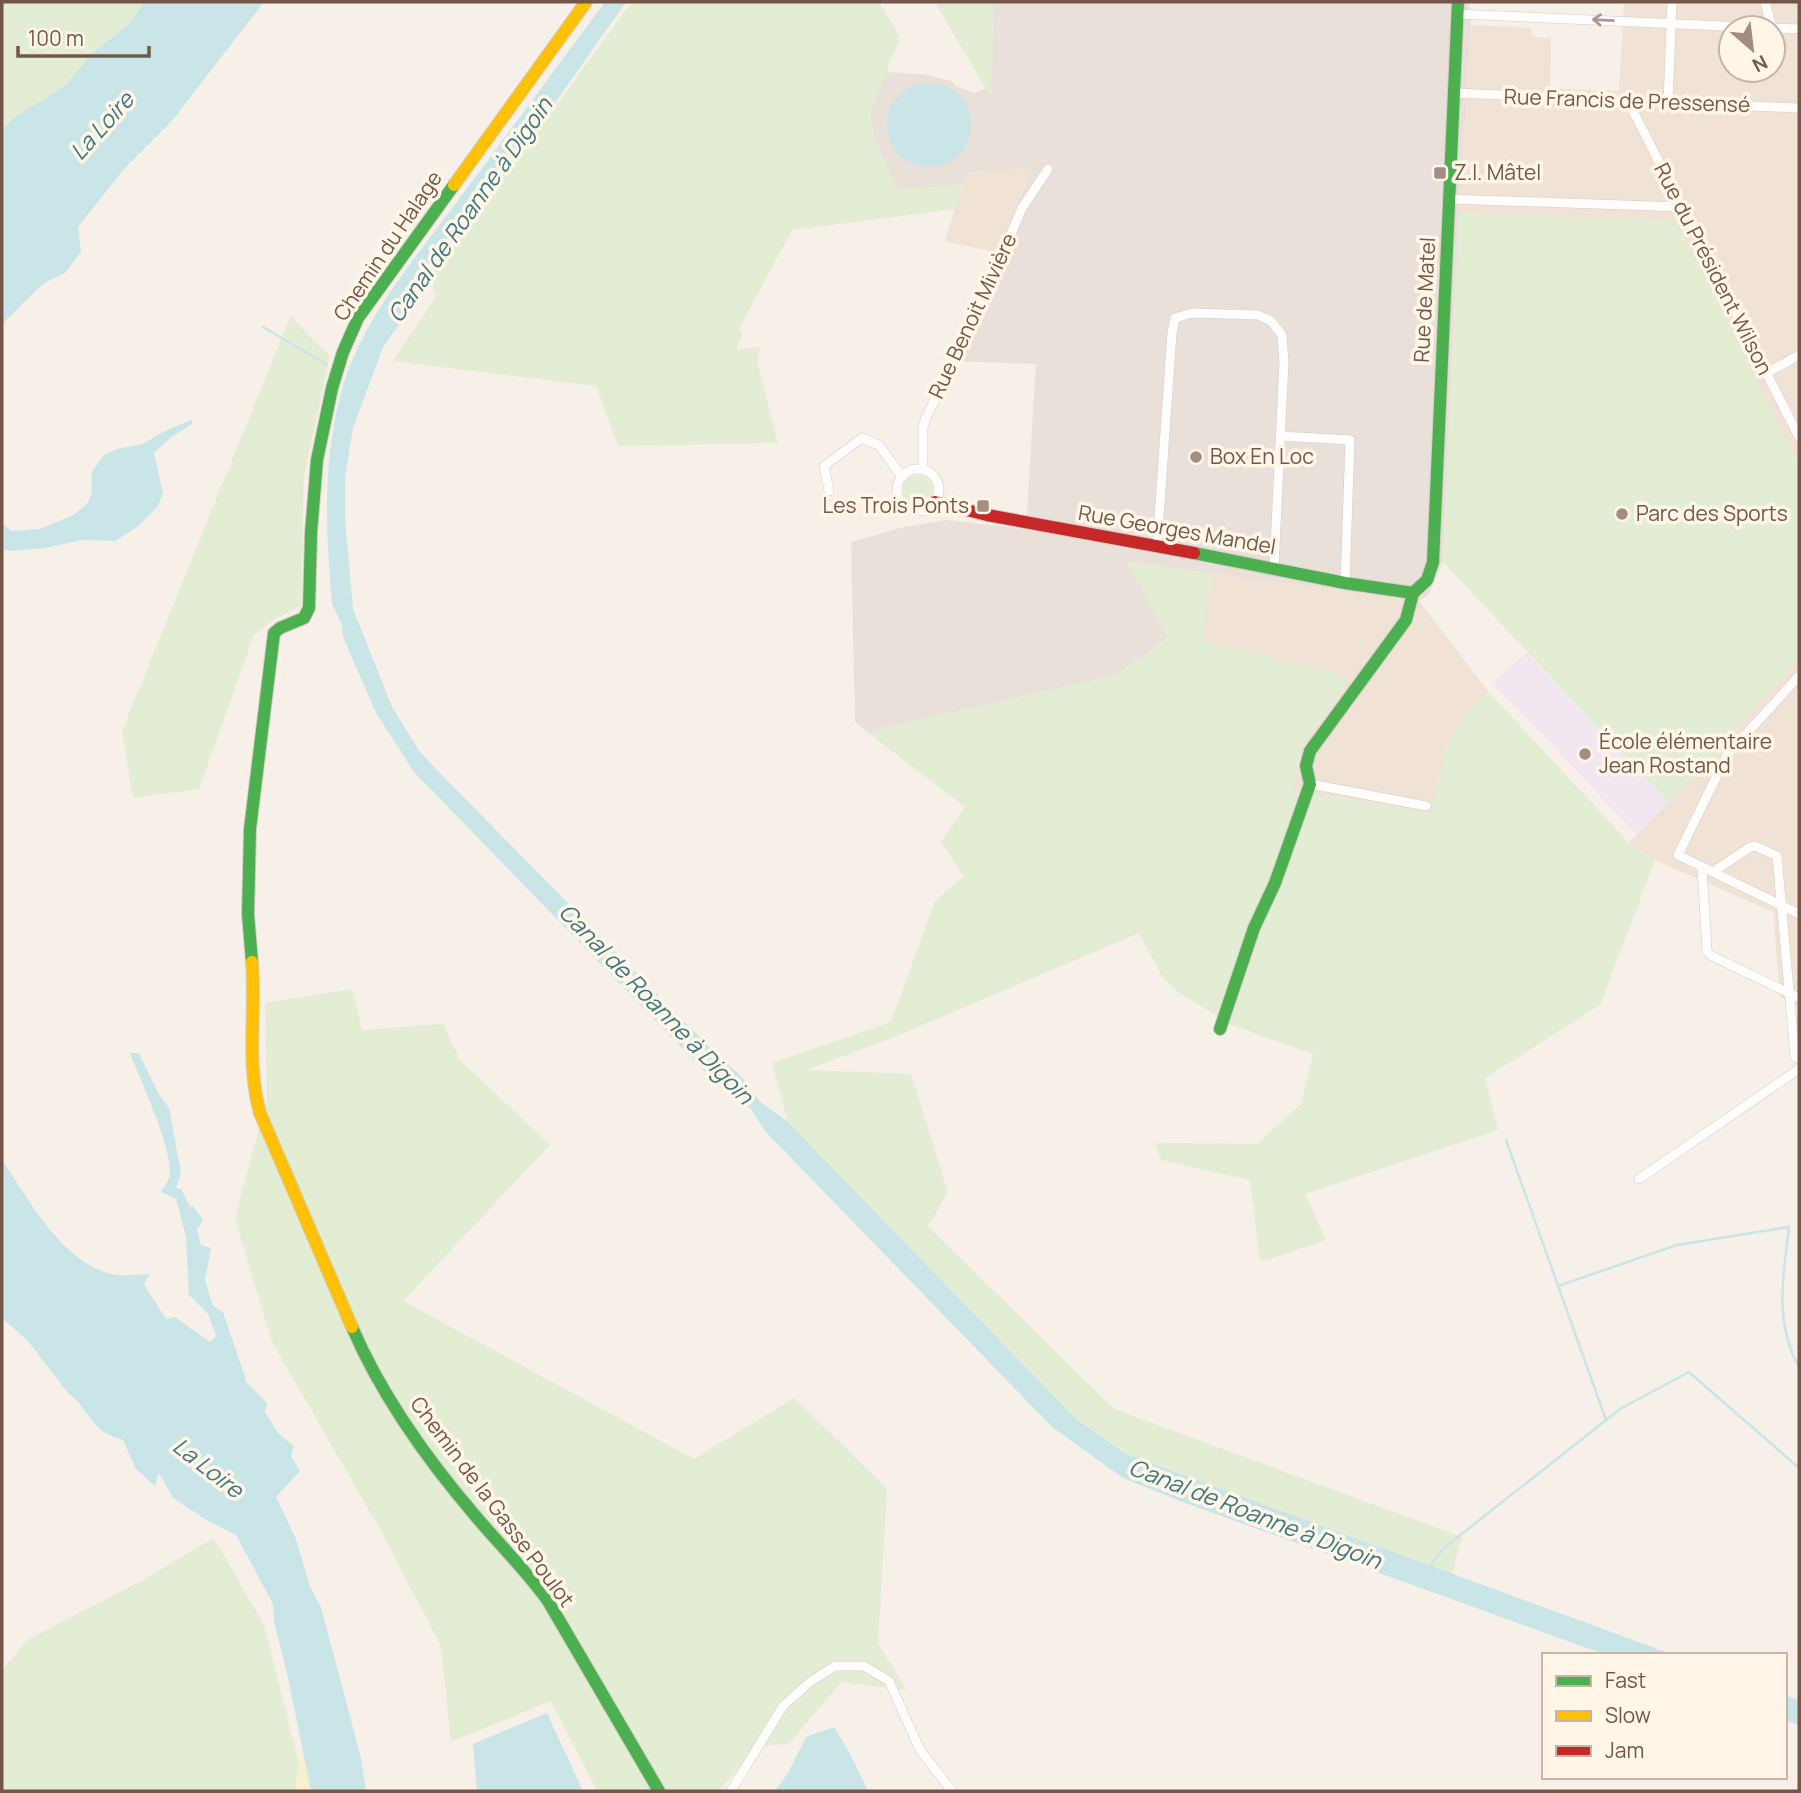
<svg xmlns="http://www.w3.org/2000/svg" width="1801" height="1793" viewBox="0 0 1801 1793" font-family="Manrope,sans-serif">
<rect width="100%" height="100%" fill="#f6f0e8"/>
<g fill="#f0e3d5" fill-rule="evenodd">
<path d="M1624,2H1799V466L1675,221L1459,213L1471,25L1531,28L1532,37L1551,38L1550,88L1619,91ZM1731,28H1773V70H1731Z"/>
<polygon points="1032,166 998,253 945,241 965,174"/>
<polygon points="1211,573 1419,601 1488,691 1452,731 1429,813 1293,790 1301,747 1351,677 1202,640"/>
<polygon points="1799,659 1799,1007 1780,997 1773,912 1655,860 1629,843 1668,802 1711,762 1760,700"/>
</g>
<polygon fill="#e9e0d9" points="993,2 1469,2 1471,25 1459,213 1443,562 1429,594 1419,601 1128,562 1168,637 1117,675 867,732 855,722 851,542 900,528 946,520 1026,529 1036,364 948,361 987,281 1032,167 966,173 964,184 898,191 874,138 870,115 885,72 923,74 952,81 957,87 974,93 986,89 991,95"/>
<polygon fill="#f2e7f1" points="1527,653 1668,802 1637,835 1492,682"/>
<g fill="#e2edd3">
<polygon points="2,2 144,2 129,24 91,54 65,86 13,118 2,130"/>
<polygon points="632,2 879,2 900,37 870,115 874,138 898,190 964,184 956,209 792,230 739,329 742,334 737,349 760,347 757,362 778,443 618,446 596,386 393,361 436,297 431,276"/>
<polygon points="935,2 993,2 992,96 986,89"/>
<polygon points="1459,213 1675,221 1799,466 1799,659 1760,700 1711,762 1668,802 1443,562"/>
<polygon points="291,315 310,337 330,356 304,475 301,606 275,619 254,635 199,789 133,798 122,731"/>
<circle cx="918" cy="490" r="15"/>
<polygon points="1127,562 1211,573 1203,640 1352,677 1301,747 1293,790 1429,813 1452,731 1488,691 1629,843 1655,860 1600,1005 1485,1078 1498,1130 1305,1194 1326,1240 1260,1262 1250,1180 1161,1160 1155,1143 1257,1144 1301,1104 1313,1054 1234,1026 1176,991 1162,976 1139,933 897,1036 806,1070 911,1074 948,1192 928,1226 1114,1409 1462,1537 1452,1574 1126,1454 1076,1419 788,1122 772,1063 891,1022 935,901 964,876 941,842 965,807 867,732 1117,675 1168,637"/>
<polygon points="352,989 362,1030 443,1024 460,1060 550,1145 403,1301 694,1459 794,1398 887,1488 878,1644 907,1690 841,1682 789,1744 758,1746 718,1791 597,1791 551,1701 451,1742 441,1646 381,1531 272,1342 235,1218 267,1098 265,1003"/>
<polygon points="214,1538 264,1625 299,1763 295,1791 2,1791 2,1670 27,1640 143,1580"/>
</g>
<polygon fill="#f9eed0" points="302,1746 311,1791 295,1791"/>
<g fill="#cae5e7">
<polygon points="144,2 264,2 171,122 123,170 78,227 81,252 65,273 44,283 2,324 2,130 13,118 65,86 91,54 129,24"/>
<path d="M605,2H626L383,347L353,428L345,478V518L353,609L392,707L420,752L439,772L715,1053L742,1077L759,1101L788,1122L1076,1419L1126,1454L1674,1655H1606L1180,1501L1123,1478L1052,1427L765,1131L751,1109L723,1090L414,772L376,713L343,637L342,625L332,604C326,529 322,467 341,393C360,322 413,261 456,203C506,136 555,69 605,2Z"/>
<circle cx="929" cy="125" r="42"/>
<polygon points="192,420 192,424 170,438 154,453 163,493 158,506 137,527 115,541 83,540 44,548 13,551 2,549 3,525 12,531 40,529 72,516 87,504 92,493 91,476 93,470 104,455 117,449 143,444 163,432"/>
<path d="M130,1053H139L158,1093L169,1108L181,1173L176,1188L181,1189L190,1207L193,1206L203,1220L197,1230L201,1245L211,1248L205,1280L213,1306L223,1312L247,1383L267,1403L265,1412L278,1433L294,1446L291,1456L300,1471L276,1497L296,1539L310,1587L321,1607L361,1758L366,1791H311L289,1682L274,1622L273,1604L236,1535L205,1519L173,1498L159,1473L155,1486L136,1469L123,1440C115,1437 104,1434 98,1427C86,1416 82,1402 69,1394L27,1340L2,1318V1160C30,1201 64,1267 117,1275C127,1276 139,1274 149,1274L144,1285L166,1319L175,1317L210,1342L216,1336L208,1314L189,1295L186,1237L176,1199L161,1192C163,1188 168,1182 169,1178C176,1154 139,1078 130,1053Z"/>
<polygon points="1785,1695 1799,1700 1799,1725 1785,1720"/>
<polygon points="547,1713 583,1791 477,1791 473,1744"/>
<polygon points="834,1727 850,1754 868,1791 775,1791 788,1773 806,1737"/>
</g>
<g fill="none" stroke-linecap="round" stroke-linejoin="round">
<g stroke="#cae5e7" stroke-width="2.5">
<polyline points="263,327 326,364"/>
<polyline points="1506,1140 1606,1420"/>
<path d="M1558,1286L1677,1245L1789,1227C1783,1278 1774,1320 1799,1368"/>
<polyline points="1430,1566 1444,1548 1620,1409 1689,1372 1799,1468"/>
</g>
<g stroke="#d4ccc6" stroke-width="10">
<g id="street">
<polyline points="1765,2 1772,28"/>
<polyline points="1458,14 1768,28"/>
<polyline points="1773,28 1799,29"/>
<polyline points="1455,93 1799,108"/>
<polyline points="1628,101 1799,437"/>
<polyline points="1668,103 1672,2"/>
<polyline points="1449,199 1681,207"/>
<polyline points="1767,373 1799,355"/>
<polyline points="1280,436 1350,440 1345,583"/>
<polyline points="923,469 923,427 925,420 983,300 1022,208 1048,169"/>
<circle cx="918" cy="490" r="21"/>
<polyline points="829,491 824,466 862,438 879,445 902,477"/>
<polyline points="1157,546 1172,333 1175,318 1192,313 1258,315 1271,321 1282,335 1284,362 1274,567"/>
<polyline points="1799,676 1727,755 1678,855 1799,914"/>
<polyline points="1310,784 1426,806"/>
<polyline points="1702,867 1707,951 1710,955 1799,998"/>
<polyline points="1713,872 1750,847 1755,846 1777,856 1795,1057 1799,1059"/>
<polyline points="1639,1179 1799,1069"/>
<polyline points="731,1791 783,1706 810,1682 835,1666 864,1666 889,1681 920,1750 952,1791"/>
</g>
</g>
<g stroke="#d5ccc5" stroke-width="14">
<g id="fast">
<polyline points="1194,553 1345,583 1413,593"/>
<polyline points="1413,593 1427,580 1433,562 1458,2"/>
<polyline points="252,962 248,914 250,829 274,633 280,628 304,618 309,608 311,533 317,460 332,388 343,352 358,318 454,185"/>
<polyline points="1220,1029 1254,928 1275,883 1310,784 1306,766 1310,751 1406,620 1413,593"/>
<path d="M352,1327C382,1397 429,1462 478,1519C502,1547 527,1572 548,1601L659,1791"/>
</g>
</g>
<g stroke="#d5ccc5" stroke-width="14">
<g id="slow">
<polyline points="454,185 586,2"/>
<path d="M252,962C256,1013 246,1063 260,1113L352,1327"/>
</g>
</g>
<g stroke="#d5ccc5" stroke-width="14">
<polyline id="jam" points="935,502 987,515 1194,553"/>
</g>
<use href="#street" stroke="#fefdfc" stroke-width="9"/>
<use href="#fast" stroke="#4caf50" stroke-width="12"/>
<use href="#slow" stroke="#ffc107" stroke-width="12"/>
<use href="#jam" stroke="#c62828" stroke-width="12"/>
</g>
<defs><path id="oneway-shaft" d="M-6 0H5M1.5-3L5.5 0L1.5 3" fill="none" stroke-width="1.6" stroke-linecap="round" stroke-linejoin="round" transform="scale(1.75)"/></defs>
<use stroke="#ab9990" href="#oneway-shaft" transform="translate(1603 20) rotate(-177)"/>
<g fill="#a28d80" stroke="#fff6e8" stroke-width="2.5">
<rect x="1433" y="166" width="14" height="14" rx="3.5"/>
<circle cx="1196" cy="457" r="7"/>
<rect x="976" y="499" width="14" height="14" rx="3.5"/>
<circle cx="1622" cy="514" r="7"/>
<circle cx="1585" cy="754" r="7"/>
</g>
<g text-anchor="middle" stroke-width="7" stroke-linejoin="round" paint-order="stroke">
<g font-size="21" fill="#745748" stroke="#fff6e8">
<text transform="translate(1627 101) rotate(2)" y="7">Rue Francis de Pressensé</text>
<text transform="translate(388 246) rotate(-56)" y="7">Chemin du Halage</text>
<text transform="translate(1713 269) rotate(63)" y="7">Rue du Président Wilson</text>
<text transform="translate(1425 300) rotate(-87)" y="7">Rue de Matel</text>
<text transform="translate(973 316) rotate(-65)" y="7">Rue Benoit Mivière</text>
<text transform="translate(1177 530) rotate(10)" y="7">Rue Georges Mandel</text>
<text transform="translate(492 1502) rotate(53)" y="7">Chemin de la Gasse Poulot</text>
</g>
<g font-size="21" fill="#745748" stroke="#fff6e8" text-anchor="start">
<text x="1454" y="180">Z.I. Mâtel</text>
<text x="1210" y="464">Box En Loc</text>
<text x="969" y="513" text-anchor="end">Les Trois Ponts</text>
<text x="1636" y="521">Parc des Sports</text>
<text x="1599" y="749">École élémentaire<tspan x="1599" dy="24">Jean Rostand</tspan></text>
</g>
<g font-size="23" font-style="italic" fill="#3f7881" stroke="#fff6e8">
<text transform="translate(102 126) rotate(-48)" y="8">La Loire</text>
<text transform="translate(470 210) rotate(-55)" y="8">Canal de Roanne à Digoin</text>
<text transform="translate(656 1004) rotate(46)" y="8">Canal de Roanne à Digoin</text>
<text transform="translate(208 1468) rotate(38)" y="8">La Loire</text>
<text transform="translate(1255 1514) rotate(21)" y="8">Canal de Roanne à Digoin</text>
</g>
</g>
<rect width="1801" height="1793" fill="none" stroke="#745748" stroke-width="7"/>
<rect x="1542" y="1653" width="245" height="126" fill="#fff6e8" stroke="#c7b6a8" stroke-width="2"/>
<rect x="1556" y="1676" width="35" height="10" fill="#4caf50" stroke="#c7b6a8" stroke-width="2"/>
<text x="1605" y="1688" font-size="21" fill="#745748">Fast</text>
<rect x="1556" y="1711" width="35" height="10" fill="#ffc107" stroke="#c7b6a8" stroke-width="2"/>
<text x="1605" y="1723" font-size="21" fill="#745748">Slow</text>
<rect x="1556" y="1746" width="35" height="10" fill="#c62828" stroke="#c7b6a8" stroke-width="2"/>
<text x="1605" y="1758" font-size="21" fill="#745748">Jam</text>
<g transform="translate(1752 49) rotate(152)"><circle r="33" fill="#fff6e8" stroke="#c7b6a8" stroke-width="2"/>
<path d="M0-5L12 26L0 18L-12 26Z" fill="#a28d80"/>
<text y="-10" font-size="19" font-weight="bold" text-anchor="middle" fill="#745748">N</text>
</g>
<path d="M18 46v10h131v-10" fill="none" stroke="#745748" stroke-width="3.5"/>
<text x="28" y="46" font-size="21" fill="#745748" stroke="#fff6e8" stroke-width="5" paint-order="stroke">100 m</text>
</svg>
